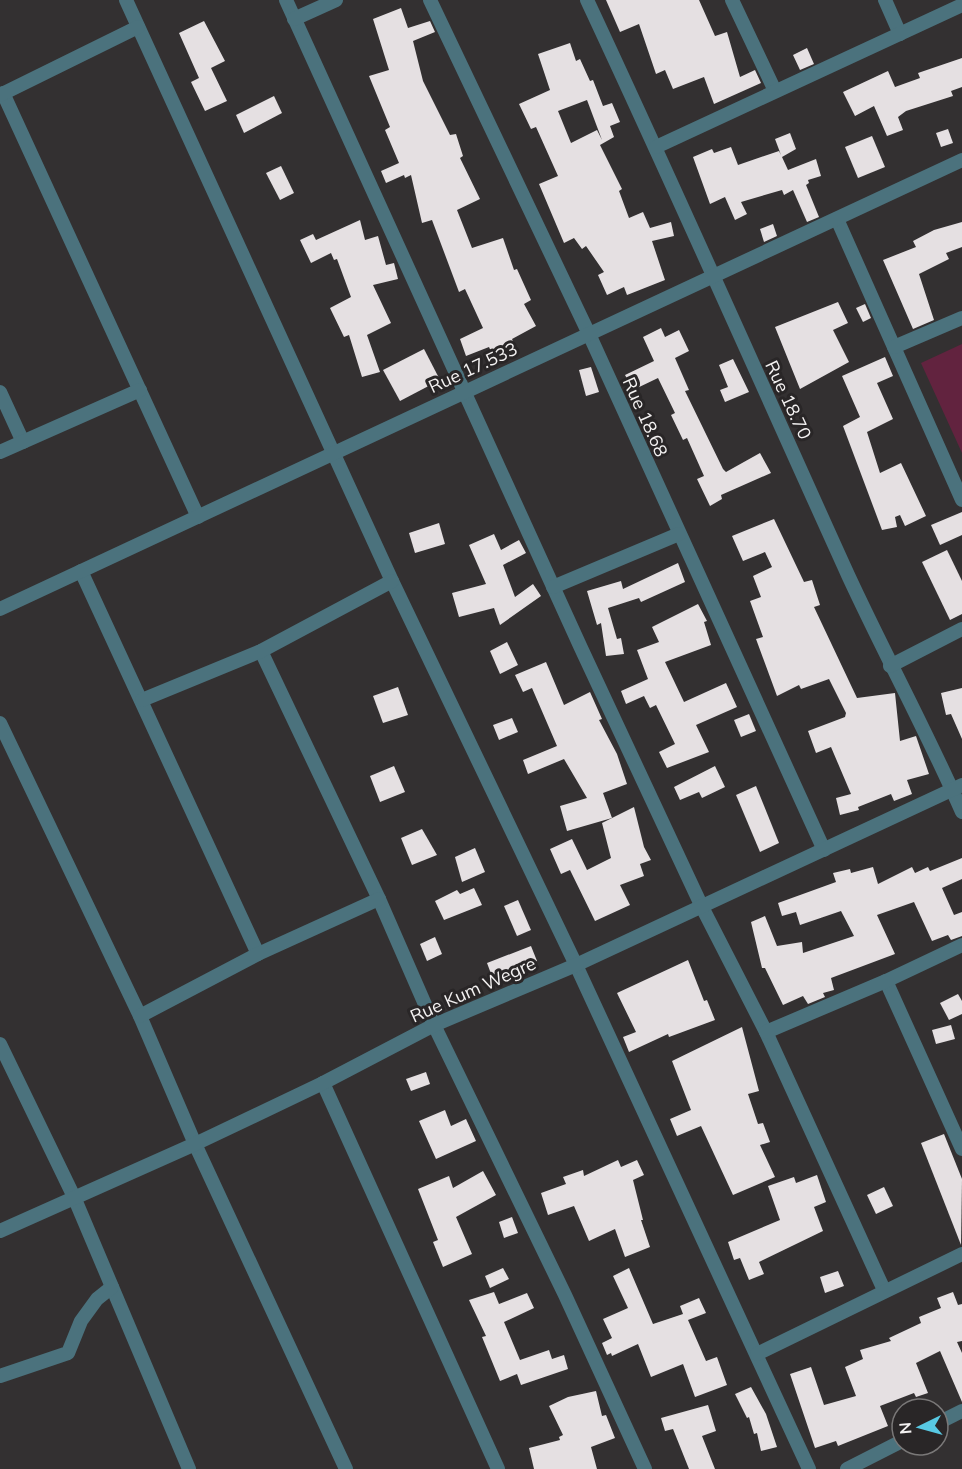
<svg xmlns="http://www.w3.org/2000/svg" width="962" height="1469" viewBox="0 0 962 1469" font-family="Mulish,sans-serif">
<rect width="100%" height="100%" fill="#333031"/>
<polygon fill="#62233f" points="962,344 962,453 921,363"/>
<g fill="#e5e0e2" fill-rule="evenodd">
<polygon points="606,0 699,0 715,36 727,32 740,77 755,70 761,83 714,104 704,77 673,89 665,70 656,74 639,24 620,32"/>
<polygon points="401,8 408,28 430,21 435,32 413,41 423,81 450,135 456,134 463,156 460,158 480,199 457,210 472,248 503,238 514,270 517,269 531,300 524,304 536,326 512,339 515,346 493,356 489,347 466,356 460,339 483,328 465,289 459,292 432,220 422,223 411,175 405,178 404,175 386,183 381,171 399,163 385,130 390,127 369,76 389,70 373,19"/>
<polygon points="204,21 225,61 211,68 227,101 205,111 191,82 199,78 179,33"/>
<path d="M570,43L576,61L580,59L590,81L593,80L603,106L612,103L620,122L610,126L614,137L600,145L622,189L619,191L629,218L643,212L650,228L671,222L674,236L652,241L665,280L627,295L624,287L607,295L598,275L604,272L586,246L582,249L574,238L564,243L539,184L558,176L536,127L531,129L519,104L550,90L538,54ZM587,100L602,140L597,130L571,143L558,111Z"/>
<polygon points="807,48 814,64 800,70 793,55"/>
<polygon points="962,58 962,87 951,91 953,96 906,111 898,117 903,130 887,136 874,106 855,116 843,92 888,71 895,87 920,78 918,73"/>
<polygon points="274,96 282,113 244,133 236,115"/>
<polygon points="948,129 953,143 941,147 936,133"/>
<polygon points="790,133 796,149 782,157 788,170 816,159 821,176 808,180 809,183 806,185 819,217 807,222 793,190 784,195 782,190 741,202 747,214 735,220 725,197 710,204 693,157 712,149 714,153 731,147 738,165 779,151 781,155 775,139"/>
<polygon points="872,136 885,167 858,178 845,147"/>
<polygon points="281,166 294,193 280,200 266,173"/>
<polygon points="360,220 365,240 378,236 386,265 394,263 398,279 373,285 391,323 367,335 380,372 362,377 349,335 344,337 330,308 351,297 337,259 334,260 331,253 311,263 300,240 313,234 316,240"/>
<polygon points="962,222 962,247 946,253 949,259 919,274 934,320 913,329 883,260 916,247 913,241 934,230"/>
<polygon points="773,224 777,236 764,242 760,229"/>
<polygon points="838,302 848,323 833,330 849,362 800,389 775,327"/>
<polygon points="865,304 871,318 863,322 856,308"/>
<polygon points="661,328 665,337 679,330 689,351 675,358 689,390 685,391 723,469 726,472 760,453 771,473 721,495 722,499 710,506 697,479 704,476 687,438 683,440 671,415 675,413 658,378 633,390 625,375 654,361 643,337"/>
<polygon points="424,349 440,380 400,401 383,370"/>
<polygon points="885,357 893,376 877,383 893,419 867,432 880,473 901,463 926,516 905,526 900,515 895,517 897,527 882,530 843,426 860,417 842,376"/>
<polygon points="733,359 749,392 725,402 720,390 728,387 719,365"/>
<polygon points="591,367 599,392 586,396 579,370"/>
<polygon points="962,512 962,535 940,545 931,525"/>
<polygon points="774,519 804,582 812,580 820,605 814,607 857,698 895,693 900,741 916,736 929,774 907,780 912,794 894,801 891,794 858,807 859,810 840,815 836,798 851,794 831,747 816,753 808,731 845,717 846,713 829,679 801,689 799,685 777,696 756,639 763,637 750,601 761,597 753,576 772,567 765,552 743,561 732,536"/>
<polygon points="439,523 445,544 415,553 409,533"/>
<polygon points="494,534 501,550 519,540 526,553 503,565 515,597 533,584 541,596 500,625 494,608 459,617 452,593 486,584 469,545"/>
<polygon points="947,550 962,581 962,614 950,620 922,562"/>
<polygon points="678,563 685,582 641,602 639,598 608,608 617,639 621,638 624,654 606,656 601,623 597,625 587,591 621,581 623,589"/>
<polygon points="698,604 707,621 704,622 711,645 665,662 684,702 726,683 737,707 696,725 709,752 667,768 659,752 675,744 656,705 650,708 644,696 626,704 621,691 648,679 637,650 659,642 652,627"/>
<polygon points="507,642 518,665 500,674 490,651"/>
<polygon points="546,662 564,705 590,692 602,719 599,720 617,754 627,784 603,793 612,818 567,831 560,806 587,798 564,759 528,774 523,760 557,746 532,688 523,692 515,675"/>
<polygon points="398,687 408,715 383,723 373,696"/>
<polygon points="962,688 962,739 951,714 946,715 941,693"/>
<polygon points="749,714 756,731 741,737 734,720"/>
<polygon points="512,718 518,732 499,740 493,725"/>
<polygon points="394,766 405,792 380,802 370,776"/>
<polygon points="715,766 725,787 702,798 699,792 680,800 674,787"/>
<polygon points="756,786 779,843 760,852 736,795"/>
<polygon points="634,807 644,847 651,860 640,864 644,876 620,885 630,905 595,921 570,870 561,874 550,849 572,839 587,870 611,858 602,823"/>
<polygon points="422,829 437,855 412,865 401,838"/>
<polygon points="475,848 485,872 462,882 455,857"/>
<polygon points="962,858 962,879 942,888 954,915 962,912 962,936 951,940 948,935 932,941 914,902 877,915 895,954 831,978 834,990 823,993 825,997 808,1004 803,996 783,1005 765,968 762,968 751,922 765,916 777,946 802,942 803,953 854,936 841,911 800,925 796,912 782,916 778,903 836,882 833,873 850,869 851,873 873,867 878,884 912,867 915,873 928,867 930,871"/>
<polygon points="474,888 482,905 444,920 435,901 457,890 460,894"/>
<polygon points="518,900 531,930 517,936 504,906"/>
<polygon points="435,937 442,954 427,961 420,944"/>
<polygon points="531,946 537,961 493,979 487,963"/>
<polygon points="688,960 704,1001 707,1000 715,1020 669,1037 668,1034 629,1052 623,1037 636,1032 617,993"/>
<polygon points="958,994 962,1001 962,1014 949,1020 940,1003"/>
<polygon points="951,1025 955,1039 936,1044 932,1030"/>
<polygon points="742,1027 759,1091 748,1094 758,1124 763,1123 770,1142 760,1145 775,1177 733,1195 701,1126 677,1136 670,1119 691,1110 672,1061"/>
<polygon points="426,1072 430,1084 411,1091 406,1079"/>
<polygon points="445,1110 451,1126 466,1119 476,1141 436,1159 419,1121"/>
<polygon points="944,1134 962,1179 961,1245 921,1143"/>
<polygon points="618,1160 621,1167 637,1160 644,1175 633,1180 643,1220 641,1220 650,1247 625,1257 615,1229 589,1241 574,1206 548,1215 541,1193 566,1184 563,1177 583,1170 584,1176"/>
<polygon points="483,1171 496,1195 456,1217 472,1254 443,1267 433,1242 438,1240 418,1189 449,1176 453,1188"/>
<polygon points="817,1175 826,1202 814,1207 823,1231 759,1262 764,1274 749,1280 740,1258 734,1260 728,1242 780,1220 768,1186 794,1177 796,1183"/>
<polygon points="884,1187 893,1206 876,1214 867,1195"/>
<polygon points="512,1217 518,1233 504,1238 499,1222"/>
<polygon points="503,1268 509,1279 490,1288 485,1276"/>
<polygon points="629,1268 653,1324 683,1314 680,1306 699,1298 706,1313 688,1320 706,1361 717,1357 727,1385 695,1397 683,1364 651,1377 638,1344 612,1356 611,1353 607,1355 602,1343 612,1338 603,1319 628,1308 613,1276"/>
<polygon points="838,1271 844,1286 825,1293 820,1277"/>
<polygon points="494,1292 499,1304 527,1293 534,1308 504,1322 520,1360 549,1350 552,1359 564,1355 568,1369 521,1385 517,1374 500,1381 482,1337 486,1336 469,1300"/>
<polygon points="953,1292 958,1305 962,1304 962,1341 957,1342 962,1353 962,1402 940,1351 916,1363 928,1393 916,1397 914,1393 880,1406 888,1426 838,1446 836,1441 815,1448 790,1374 811,1367 824,1405 856,1396 845,1367 863,1359 860,1350 891,1341 889,1338 921,1323 919,1317 941,1308 937,1298"/>
<polygon points="751,1387 766,1414 777,1447 761,1451 757,1433 754,1434 749,1417 747,1418 735,1394"/>
<polygon points="596,1391 602,1416 606,1415 615,1438 591,1447 597,1469 534,1469 529,1448 560,1440 559,1437 563,1435 549,1406 568,1397"/>
<polygon points="708,1405 716,1431 702,1436 715,1469 689,1469 673,1429 665,1431 661,1418"/>
</g>
<g fill="none" stroke-linecap="round" stroke-linejoin="round">
<g stroke="#4b727d" stroke-width="14">
<polyline points="126,0 392,581 576,965 809,1469"/>
<polyline points="286,0 581,648 702,907 766,1032 884,1290"/>
<polyline points="430,0 589,334 824,850"/>
<path d="M587,0C676,190 761,383 848,575C885,655 927,732 962,812"/>
<polyline points="732,0 775,91"/>
<polyline points="885,0 900,34"/>
<polyline points="294,19 336,0"/>
<polyline points="3,93 198,517"/>
<polyline points="0,95 138,27"/>
<polyline points="656,147 962,5"/>
<polyline points="837,219 962,500"/>
<polyline points="894,347 962,318"/>
<polyline points="0,392 23,442"/>
<polyline points="0,452 140,390"/>
<polyline points="81,571 258,954"/>
<polyline points="553,587 679,534"/>
<polyline points="0,609 962,160"/>
<polyline points="261,651 379,899 434,1025 565,1295 645,1469"/>
<polyline points="890,666 962,629"/>
<polyline points="142,700 261,651 392,581"/>
<polyline points="0,723 140,1016 195,1144 346,1469"/>
<polyline points="886,981 962,1149"/>
<polyline points="140,1016 258,954 379,899"/>
<polyline points="766,1032 886,981 962,945"/>
<polyline points="0,1044 74,1197 189,1469"/>
<polyline points="323,1083 498,1469"/>
<polyline points="0,1231 195,1144 323,1083 434,1025 576,965 962,785"/>
<polyline points="757,1354 962,1254"/>
<polyline points="0,1376 68,1353 81,1321 97,1299 112,1287"/>
<polyline points="938,1423 962,1411"/>
<polyline points="847,1469 902,1441"/>
</g>
</g>
<g text-anchor="middle" stroke-width="6" stroke-linejoin="round" paint-order="stroke">
<g font-size="18" fill="#f4f2f2" stroke="#292627">
<text transform="translate(473 368) rotate(-25)" y="6">Rue 17.533</text>
<text transform="translate(788 400) rotate(65)" y="6">Rue 18.70</text>
<text transform="translate(645 417) rotate(66)" y="6">Rue 18.68</text>
<text transform="translate(473 990) rotate(-24)" y="6">Rue Kum Wegre</text>
</g>
</g>
<g transform="translate(920 1427) rotate(265)"><circle r="28" fill="#292627" stroke="#7a7878" stroke-width="1.5"/>
<path d="M0-4.5L10 22L0 15L-10 22Z" fill="#58c9e3"/>
<text y="-9" font-size="16" font-weight="bold" text-anchor="middle" fill="#f4f2f2">N</text>
</g>
</svg>
